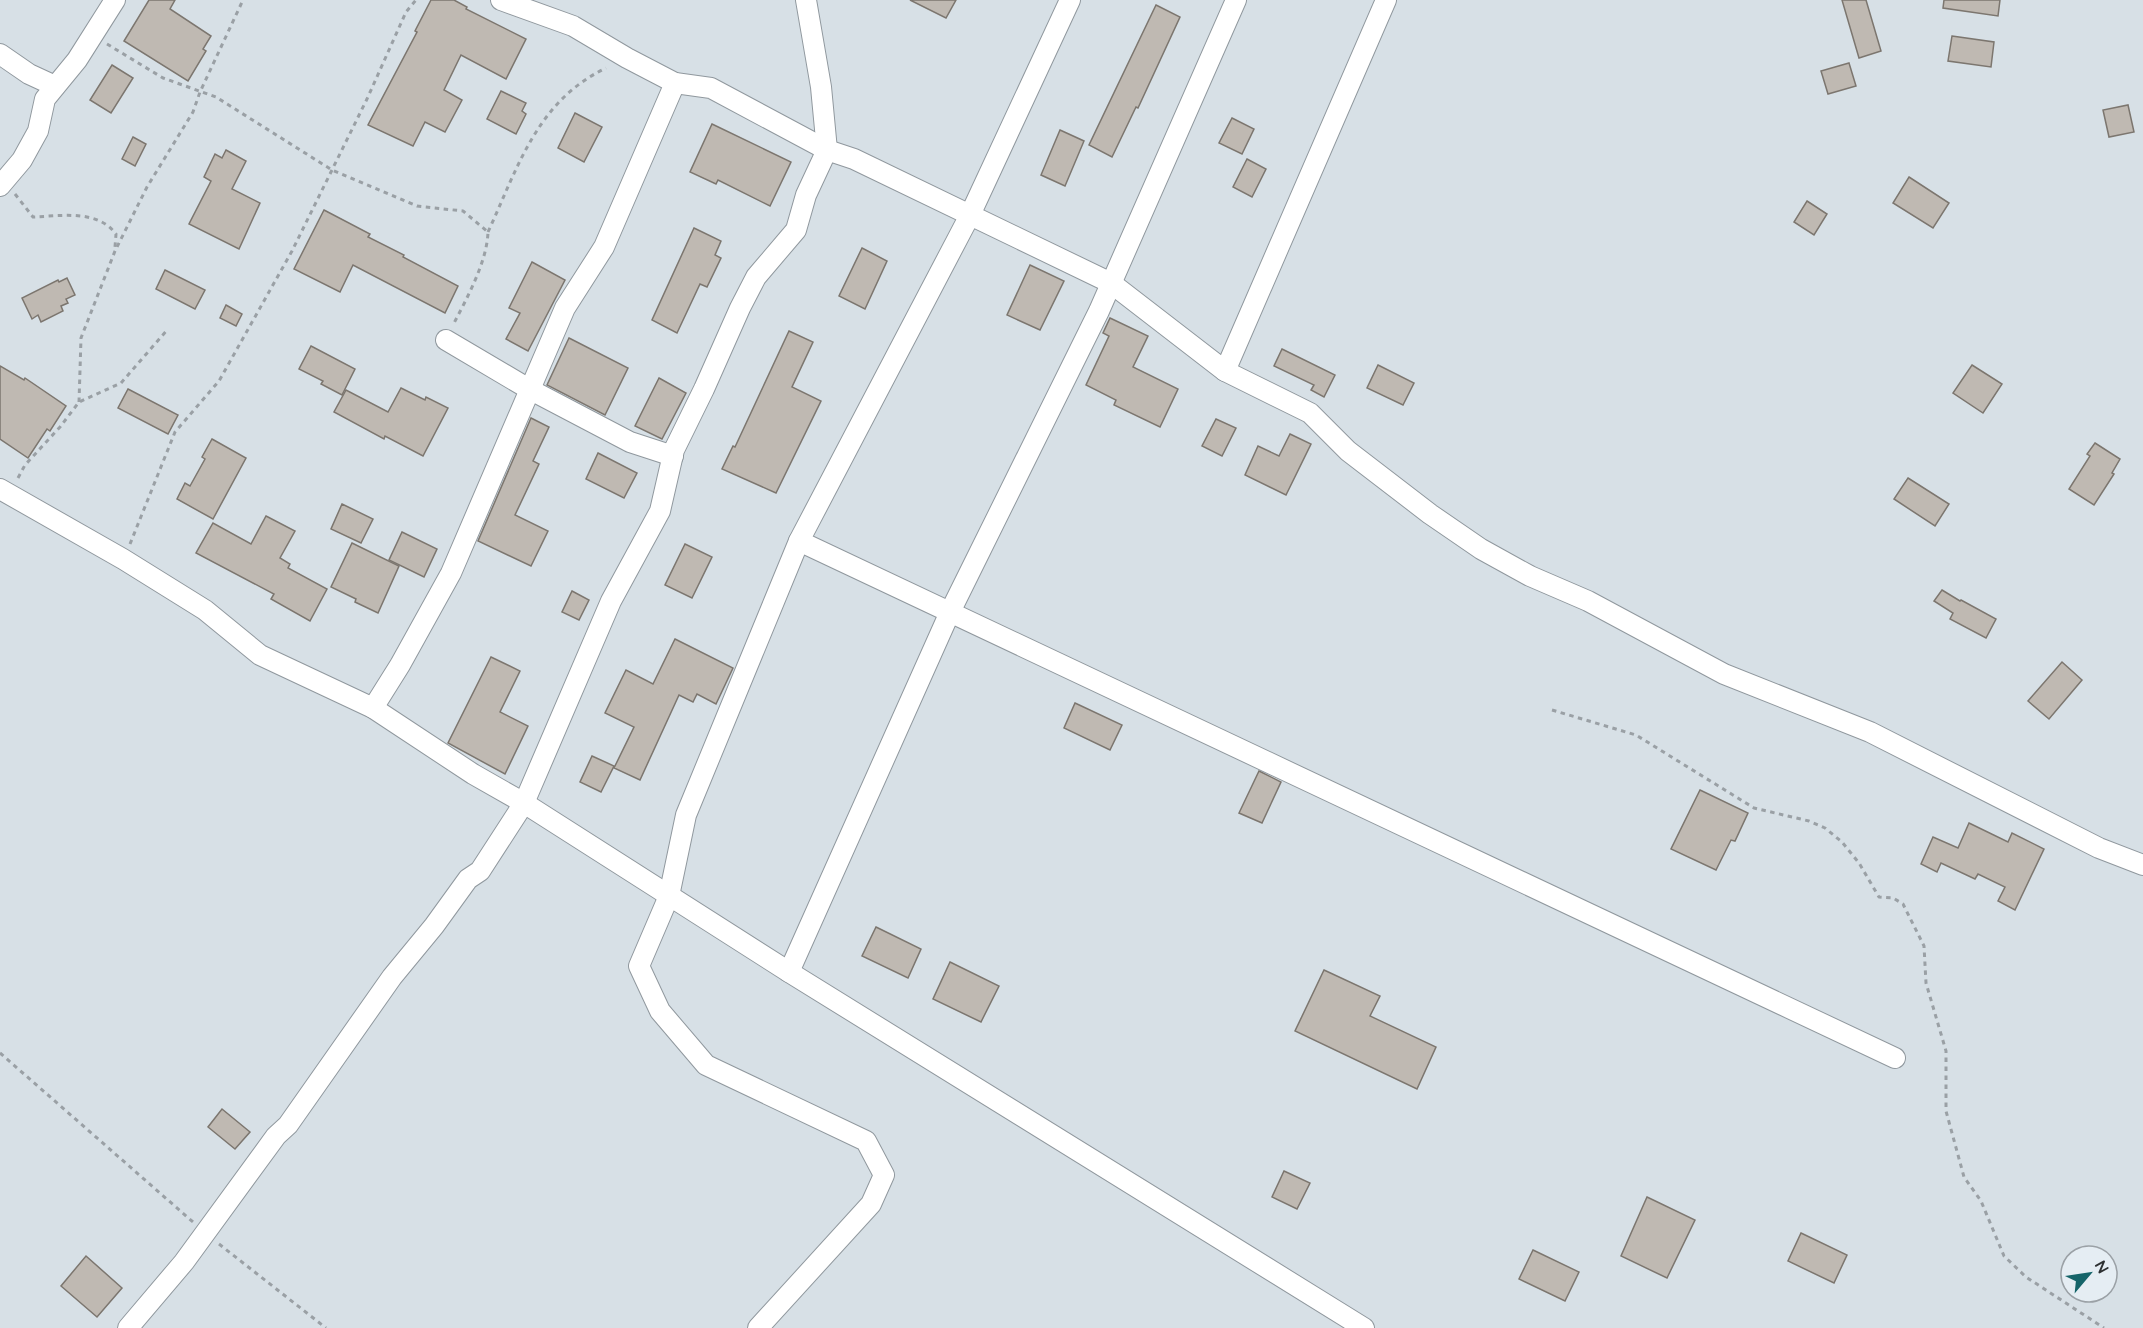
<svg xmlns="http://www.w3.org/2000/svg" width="2143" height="1328" viewBox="0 0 2143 1328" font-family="Quicksand,sans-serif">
<rect width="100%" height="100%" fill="#d7e0e6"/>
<g fill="#bfb9b2" stroke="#7c766f" stroke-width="1.5">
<polygon points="149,0 175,0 170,9 211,36 203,49 206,51 188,81 124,41"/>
<polygon points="431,0 454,0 467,7 466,9 526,39 506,79 461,55 444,90 462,100 445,132 425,122 413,146 368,125 417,32 415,31"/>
<polygon points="910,0 956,0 946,18"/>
<polygon points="1842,0 1866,0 1881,51 1859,58"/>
<polygon points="1944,0 2000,0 1998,16 1943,8"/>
<polygon points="1156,5 1180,17 1138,108 1136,107 1112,157 1089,145"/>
<polygon points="1952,36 1994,42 1991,67 1948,61"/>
<polygon points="1849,63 1856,86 1828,94 1821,71"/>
<polygon points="112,65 133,78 111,113 90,100"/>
<polygon points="501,91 526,103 522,111 526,114 516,134 487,119"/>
<polygon points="2128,105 2134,132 2109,137 2103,110"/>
<polygon points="575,113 602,127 584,162 558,148"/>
<polygon points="1232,118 1254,129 1242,154 1219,143"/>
<polygon points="712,124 791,162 770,206 718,180 716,184 690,172"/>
<polygon points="1060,130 1084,141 1065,186 1041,175"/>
<polygon points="133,137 146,144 135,166 122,159"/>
<polygon points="226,150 246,161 232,189 260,203 239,249 189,224 211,181 204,177 215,154 222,158"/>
<polygon points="1247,159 1266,169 1252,197 1233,187"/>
<polygon points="1909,177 1949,203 1933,228 1893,203"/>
<polygon points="1807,201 1827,214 1814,235 1794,222"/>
<polygon points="324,210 370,234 368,237 404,255 403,257 458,286 445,313 353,265 340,292 294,269"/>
<polygon points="694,228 721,241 715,255 721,258 707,287 700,284 677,333 652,320"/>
<polygon points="862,248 887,261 865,309 839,296"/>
<polygon points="532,262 565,280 528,351 506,339 520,313 509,308"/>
<polygon points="1030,265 1064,281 1040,330 1007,315"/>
<polygon points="165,270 205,290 195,309 156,289"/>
<polygon points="67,278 75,295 66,299 68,303 61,306 63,311 41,322 38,315 32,319 22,298 58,280 59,282"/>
<polygon points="226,305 242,314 236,326 220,318"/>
<polygon points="1110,318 1148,336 1133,367 1178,389 1160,427 1114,405 1116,400 1086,385 1109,336 1103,333"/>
<polygon points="789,331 813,342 792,387 821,401 776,493 722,469 733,446 735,447"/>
<polygon points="569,338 628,368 605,415 547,385"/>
<polygon points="311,346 355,369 342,395 321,384 323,381 299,369"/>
<polygon points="1282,349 1335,375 1324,397 1311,390 1314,385 1274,366"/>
<polygon points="1378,365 1414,383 1403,405 1367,388"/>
<polygon points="1972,365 2002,384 1983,413 1953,393"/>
<polygon points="0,366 24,380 25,378 66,406 50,431 47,429 28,458 0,439"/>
<polygon points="659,378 686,393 662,439 635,426"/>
<polygon points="401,388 425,400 426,397 448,408 423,456 385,436 384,439 334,412 346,390 388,412"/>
<polygon points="128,389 178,415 168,434 118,408"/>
<polygon points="531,418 549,427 533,461 539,464 515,515 548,531 531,566 478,541"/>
<polygon points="1216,419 1236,428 1222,456 1202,446"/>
<polygon points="1290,434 1311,444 1286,495 1245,475 1258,446 1279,456"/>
<polygon points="212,439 246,458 213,519 177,499 185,483 190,486 205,459 202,457"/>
<polygon points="2095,443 2120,459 2112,473 2114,474 2094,505 2069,489 2090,456 2087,454"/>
<polygon points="598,453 637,473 624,498 586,479"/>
<polygon points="1908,478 1949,504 1935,526 1894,499"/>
<polygon points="342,504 373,519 361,543 331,529"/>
<polygon points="266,516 295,531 280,558 290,564 288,568 327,589 310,621 271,599 274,594 196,553 213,523 251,544"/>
<polygon points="402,532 437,549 424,577 389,560"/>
<polygon points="352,543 399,566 378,613 355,602 356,599 331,587"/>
<polygon points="685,544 712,557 692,598 665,585"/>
<polygon points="1942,590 1960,601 1961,600 1996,619 1986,638 1950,619 1953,613 1934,601"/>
<polygon points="572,591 589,600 579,620 562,612"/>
<polygon points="675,639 733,668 716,704 697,694 693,702 679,695 640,780 614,768 634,727 605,713 626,670 653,684"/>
<polygon points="491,657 520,671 500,712 528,726 505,774 448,743"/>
<polygon points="2062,662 2082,680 2049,719 2028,701"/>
<polygon points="1075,703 1122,725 1110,750 1064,728"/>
<polygon points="592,756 614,766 601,792 580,782"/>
<polygon points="1259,771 1281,782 1262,823 1239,813"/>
<polygon points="1700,790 1748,813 1735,841 1731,840 1716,870 1671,849"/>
<polygon points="1969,823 2008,842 2012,833 2044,849 2015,910 1998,901 2005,887 1978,874 1975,879 1941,863 1937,872 1921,864 1933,837 1958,848"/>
<polygon points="876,927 921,949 908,978 862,956"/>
<polygon points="950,962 999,986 981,1022 933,999"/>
<polygon points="1324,970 1380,996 1370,1016 1436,1047 1417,1089 1295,1031"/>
<polygon points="222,1109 250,1132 235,1149 208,1127"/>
<polygon points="1284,1171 1310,1183 1297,1209 1272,1197"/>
<polygon points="1647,1197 1695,1220 1667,1278 1621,1256"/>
<polygon points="1801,1233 1847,1255 1834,1283 1788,1261"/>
<polygon points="1533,1250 1579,1272 1565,1301 1519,1279"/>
<polygon points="86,1256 122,1288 97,1317 61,1286"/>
</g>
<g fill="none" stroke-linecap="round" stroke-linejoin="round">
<g stroke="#90989e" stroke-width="22">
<g id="street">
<polyline points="501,0 573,26 627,58 675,83 711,88 827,150 854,159 1111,283 1225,371 1310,413 1348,451 1430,514 1481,549 1530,576 1588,601 1724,674 1870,732 2099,848 2143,865"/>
<polyline points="0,54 29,74 55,86"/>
<polyline points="0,186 22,160 38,131 45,99 77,60 115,0"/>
<polyline points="446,340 529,389 630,442 673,456"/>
<polyline points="1225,371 1386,0"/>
<polyline points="0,489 123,559 205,610 260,655 373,708 473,774 524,803 789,972 1364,1328"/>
<polyline points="799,541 1895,1058"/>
<polyline points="373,708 400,665 451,573 565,308 604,247 675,83"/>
<polyline points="789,972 950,612 1099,311 1236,0"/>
<polyline points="128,1328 184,1262 276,1136 288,1125 392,977 434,926 468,879 480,871 524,803 611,601 660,511 674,450 704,389 740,308 756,277 796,230 806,195 827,150 821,87 806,0"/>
<polyline points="758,1328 871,1204 884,1175 866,1141 706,1065 660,1011 639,966 669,896 686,815 799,541 970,215 1070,0"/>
</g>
</g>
<g stroke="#9aa0a5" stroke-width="3" stroke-dasharray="4.5 4.5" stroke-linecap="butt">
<path d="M107,44L163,78L216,97L332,170L417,206L463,211L488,232C487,262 467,298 453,325"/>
<path d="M15,194L33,217C61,216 97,209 116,234L115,247"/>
<path d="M488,232C518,167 537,101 606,68"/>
<polyline points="79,402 81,338 115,251 147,187 193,112 200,92 243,0"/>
<polyline points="18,478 25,465 60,427 79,402 121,383 168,329"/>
<polyline points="130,544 175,432 219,381 292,251 367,99 406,12 416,0"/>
<polyline points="1552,710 1636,735 1754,808 1809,821 1825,828 1842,842 1859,863 1879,897 1893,898 1903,904 1924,946 1926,983 1946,1051 1946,1111 1964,1177 1981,1201 2004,1256 2026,1277 2104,1328"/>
<polyline points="0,1053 193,1222"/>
<polyline points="219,1244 326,1328"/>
</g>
<use href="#street" stroke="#fff" stroke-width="20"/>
</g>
<g transform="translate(2089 1274) rotate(61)"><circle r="28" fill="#e5edf3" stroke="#9ba1a6" stroke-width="1.5"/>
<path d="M0-4.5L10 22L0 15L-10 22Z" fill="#156469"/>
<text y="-9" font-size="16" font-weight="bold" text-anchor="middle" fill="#2d3032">N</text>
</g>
</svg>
